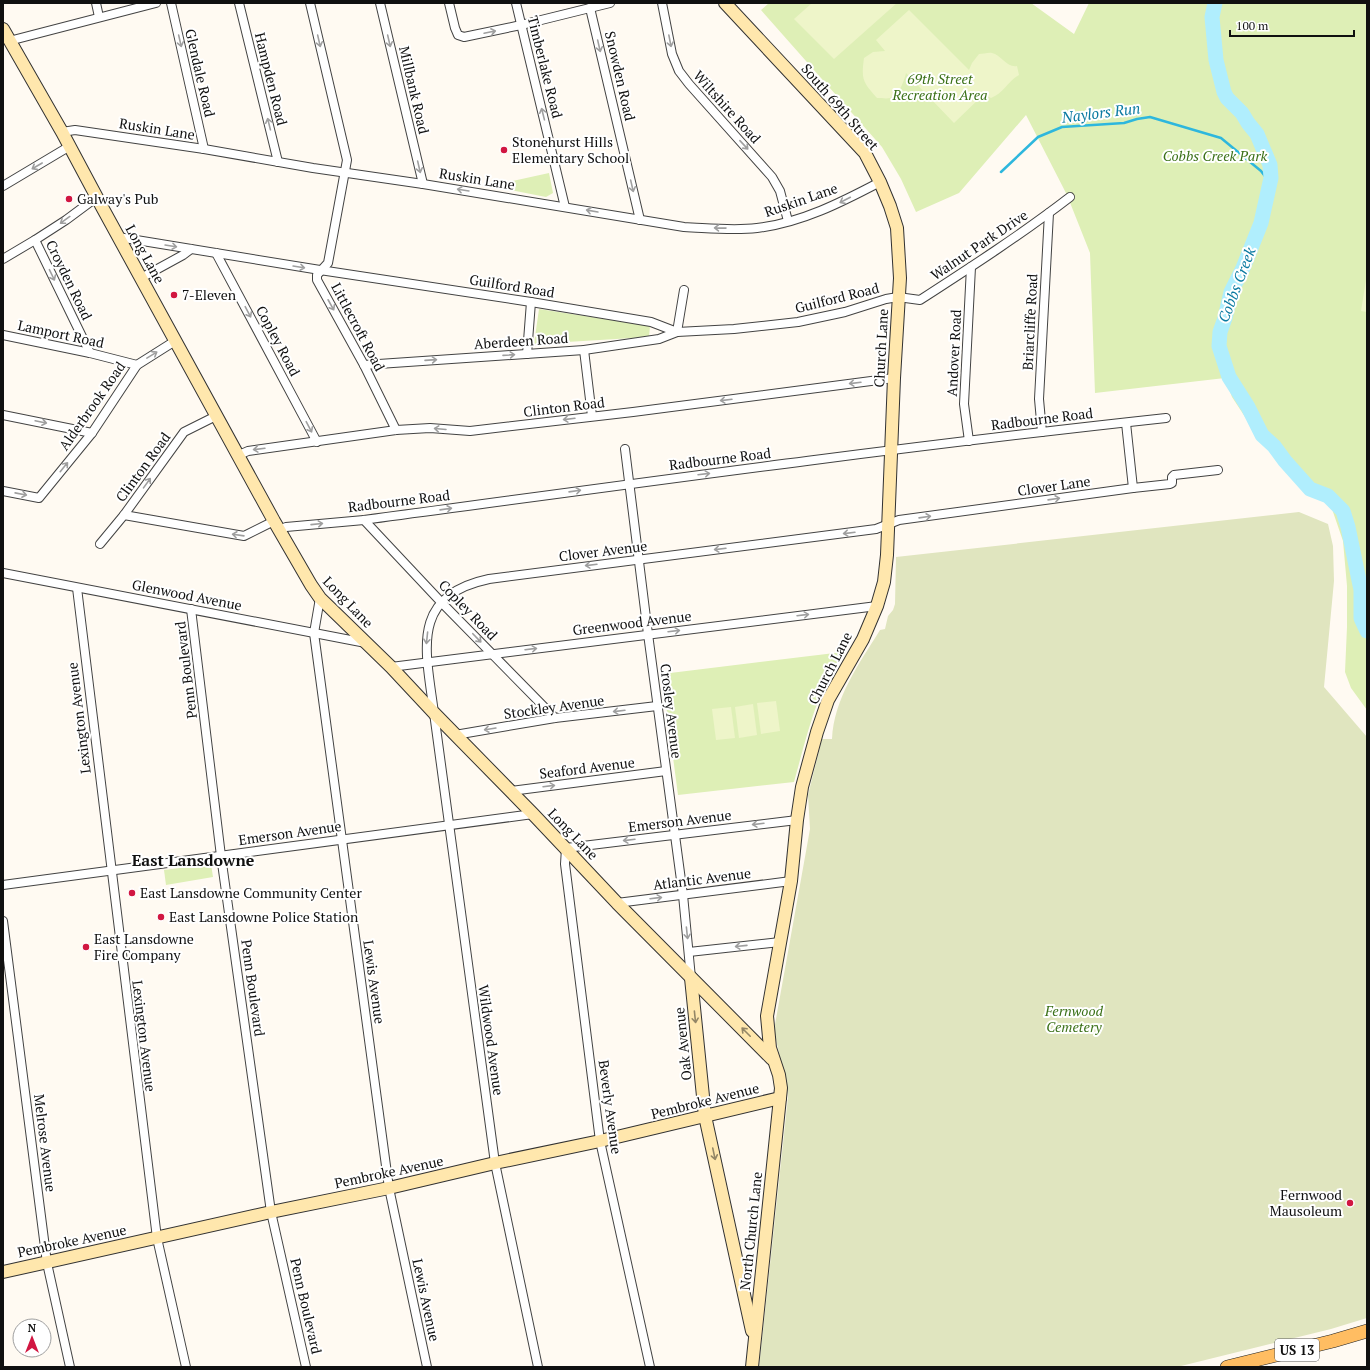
<svg xmlns="http://www.w3.org/2000/svg" width="1370" height="1370" viewBox="0 0 1370 1370" font-family="'PT Serif',serif">
<rect width="100%" height="100%" fill="#fffaf2"/>
<g fill="#deefb6">
<polygon points="769,3 1031,3 1074,34 1089,3 1367,3 1367,710 1351,688 1345,672 1347,627 1347,586 1343,541 1332,509 1323,498 1293,475 1249,423 1232,397 1225,378 1095,393 1090,253 1067,195 1026,115 959,193 916,212 901,179 882,147 761,10"/>
<polygon points="549,173 553,193 546,197 490,186"/>
<polygon points="539,309 650,326 649,337 534,344"/>
<path d="M843,652C835,667 826,680 820,696C809,724 802,753 794,782L678,795L662,674Z"/>
<polygon points="211,864 213,877 166,885 164,870"/>
</g>
<path fill="#e0e5bf" d="M1299,512L1328,524L1333,546L1334,581L1324,687L1367,737V1318L1331,1329L1177,1367H759L788,1097L786,1077L780,1058L774,1030L810,829L808,795L822,739H832C834,698 859,664 880,630L885,629L888,616L893,610L895,604L896,557Z"/>
<g fill="#eef5c9">
<polygon points="812,3 897,3 834,59 794,19"/>
<path d="M909,10L969,70L972,63L979,54C983,54 989,52 992,53C1001,55 1007,68 1017,66L1019,75C1007,82 1003,94 991,98L984,94L954,123L906,73C904,81 900,94 890,98C887,99 881,98 877,98C863,82 861,80 864,58L873,52L885,51L876,40Z"/>
<polygon points="1367,274 1367,312 1361,311"/>
<polygon points="776,701 780,731 761,734 757,703"/>
<polygon points="753,704 757,735 739,738 735,707"/>
<polygon points="731,707 735,738 716,740 712,709"/>
</g>
<g fill="none" stroke-linecap="round" stroke-linejoin="round">
<polyline stroke="#2eb7dd" stroke-width="2.5" points="1001,172 1038,137 1062,127 1124,123 1137,119 1150,117 1221,138 1261,171 1270,183"/>
<polyline stroke="#b0eefd" stroke-width="15" points="1215,3 1212,17 1216,60 1224,92 1227,98 1242,113 1248,123 1257,134 1270,165 1271,178 1261,223 1243,268 1231,292 1225,318 1220,332 1219,346 1229,377 1248,407 1262,435 1274,446 1285,461 1310,489 1328,496 1343,511 1348,527 1361,590 1361,618 1367,631"/>
<g stroke="#434343" stroke-width="10">
<g id="street">
<polyline points="96,3 99,17"/>
<polyline points="171,3 204,149"/>
<polyline points="239,3 278,162"/>
<polyline points="310,3 347,160 328,263 317,275 317,280 364,365 396,430"/>
<polyline points="380,3 423,184"/>
<polyline points="449,3 455,28 458,35 464,37 521,25 610,3"/>
<polyline points="516,3 565,207"/>
<polyline points="662,3 672,54 679,71 689,84 772,177 780,191 788,221"/>
<polyline points="590,8 640,220"/>
<polyline points="9,41 156,3"/>
<path d="M62,132L75,130L204,149L313,168L423,184L684,227C708,228 733,231 757,228C801,223 842,202 880,182"/>
<polyline points="3,186 70,146"/>
<path d="M118,237L320,270L531,302L651,322L677,332L734,329L798,322L845,312L886,299L898,297L920,300C971,267 1022,234 1070,197"/>
<polyline points="35,240 90,353"/>
<polyline points="216,253 317,442"/>
<polyline points="3,259 35,240 66,220 97,197"/>
<polyline points="141,278 183,255 191,249"/>
<polyline points="3,335 90,353 137,365"/>
<polyline points="584,350 592,416"/>
<polyline points="527,354 531,302"/>
<polyline points="364,365 584,350 659,339 677,332 684,290"/>
<polyline points="3,415 92,433"/>
<polyline points="1126,423 1133,488"/>
<polyline points="1042,432 1039,399 1049,213"/>
<polyline points="969,441 964,404 971,267"/>
<polyline points="625,449 648,634 683,895 691,978"/>
<polyline points="239,455 248,451 396,430 430,428 470,431 633,412 894,378"/>
<polyline points="3,491 39,498 92,433 137,365 175,341"/>
<polyline points="124,515 244,536 274,521"/>
<polyline points="364,520 441,602 555,718"/>
<path d="M279,530L286,527L364,520C631,484 898,447 1166,418"/>
<polyline points="100,544 124,515 184,432 216,416"/>
<polyline points="3,573 366,643"/>
<polyline points="77,588 157,1238 186,1367"/>
<polyline points="320,598 314,633 389,1188 427,1367"/>
<polyline points="191,609 221,856 271,1212 306,1367"/>
<polyline points="391,667 877,606"/>
<polyline points="455,735 555,718 657,706"/>
<polyline points="511,791 666,771"/>
<polyline points="3,885 533,814"/>
<polyline points="617,903 791,881"/>
<polyline points="3,921 47,1263 70,1367"/>
<polyline points="689,952 780,942"/>
<path d="M538,1367L495,1163L434,713C426,651 409,596 489,579L876,529L899,520L1133,488L1170,484L1172,483V477L1174,475L1218,470"/>
<polyline points="650,1367 600,1141 565,864 566,848 797,820"/>
</g>
</g>
<g stroke="#323232" stroke-width="14">
<g id="secondary">
<polyline points="725,3 865,153 880,182 890,206 897,228 900,278 894,378 887,555 884,582 877,606 863,639 828,700 817,732 802,787 797,820 791,881 767,1016 770,1048 779,1075 781,1088 780,1098 752,1367"/>
<polyline points="3,29 62,132 102,207 274,521 311,585 320,598 391,667 434,713 533,814 617,903 772,1059"/>
<polyline points="691,978 705,1116 752,1331"/>
<polyline points="3,1272 271,1212 389,1188 495,1163 600,1141 780,1098"/>
</g>
</g>
<g stroke="#212121" stroke-width="14">
<polyline id="primary" points="1227,1367 1333,1341 1367,1331"/>
</g>
<use href="#street" stroke="#fff" stroke-width="8"/>
<use href="#secondary" stroke="#ffe7ad" stroke-width="12"/>
<use href="#primary" stroke="#ffbd62" stroke-width="13"/>
</g>
<defs><path id="oneway-shaft" d="M-6 0H5M1.5-3L5.5 0L1.5 3" fill="none" stroke-width="1.6" stroke-linecap="round" stroke-linejoin="round"/></defs>
<g stroke="#9f9f9f">
<use href="#oneway-shaft" transform="translate(490 32) rotate(-12)"/>
<use href="#oneway-shaft" transform="translate(180 41) rotate(77)"/>
<use href="#oneway-shaft" transform="translate(319 41) rotate(77)"/>
<use href="#oneway-shaft" transform="translate(389 41) rotate(77)"/>
<use href="#oneway-shaft" transform="translate(670 41) rotate(79)"/>
<use href="#oneway-shaft" transform="translate(599 46) rotate(77)"/>
<use href="#oneway-shaft" transform="translate(543 114) rotate(-104)"/>
<use href="#oneway-shaft" transform="translate(269 124) rotate(-104)"/>
<use href="#oneway-shaft" transform="translate(744 145) rotate(47)"/>
<use href="#oneway-shaft" transform="translate(37 166) rotate(150)"/>
<use href="#oneway-shaft" transform="translate(419 167) rotate(77)"/>
<use href="#oneway-shaft" transform="translate(632 186) rotate(77)"/>
<use href="#oneway-shaft" transform="translate(463 190) rotate(-171)"/>
<use href="#oneway-shaft" transform="translate(845 200) rotate(153)"/>
<use href="#oneway-shaft" transform="translate(592 211) rotate(-170)"/>
<use href="#oneway-shaft" transform="translate(65 220) rotate(144)"/>
<use href="#oneway-shaft" transform="translate(720 228) rotate(-179)"/>
<use href="#oneway-shaft" transform="translate(171 246) rotate(9)"/>
<use href="#oneway-shaft" transform="translate(299 267) rotate(9)"/>
<use href="#oneway-shaft" transform="translate(52 275) rotate(64)"/>
<use href="#oneway-shaft" transform="translate(331 305) rotate(61)"/>
<use href="#oneway-shaft" transform="translate(248 312) rotate(62)"/>
<use href="#oneway-shaft" transform="translate(152 355) rotate(-31)"/>
<use href="#oneway-shaft" transform="translate(509 355) rotate(-4)"/>
<use href="#oneway-shaft" transform="translate(431 360) rotate(-4)"/>
<use href="#oneway-shaft" transform="translate(855 383) rotate(173)"/>
<use href="#oneway-shaft" transform="translate(726 400) rotate(173)"/>
<use href="#oneway-shaft" transform="translate(569 419) rotate(173)"/>
<use href="#oneway-shaft" transform="translate(41 422) rotate(12)"/>
<use href="#oneway-shaft" transform="translate(309 427) rotate(62)"/>
<use href="#oneway-shaft" transform="translate(440 429) rotate(-175)"/>
<use href="#oneway-shaft" transform="translate(259 449) rotate(173)"/>
<use href="#oneway-shaft" transform="translate(64 467) rotate(-51)"/>
<use href="#oneway-shaft" transform="translate(704 474) rotate(-7)"/>
<use href="#oneway-shaft" transform="translate(147 483) rotate(-54)"/>
<use href="#oneway-shaft" transform="translate(575 491) rotate(-8)"/>
<use href="#oneway-shaft" transform="translate(21 494) rotate(11)"/>
<use href="#oneway-shaft" transform="translate(1054 499) rotate(-8)"/>
<use href="#oneway-shaft" transform="translate(446 509) rotate(-8)"/>
<use href="#oneway-shaft" transform="translate(925 517) rotate(-8)"/>
<use href="#oneway-shaft" transform="translate(317 524) rotate(-6)"/>
<use href="#oneway-shaft" transform="translate(849 533) rotate(173)"/>
<use href="#oneway-shaft" transform="translate(238 535) rotate(-172)"/>
<use href="#oneway-shaft" transform="translate(720 549) rotate(173)"/>
<use href="#oneway-shaft" transform="translate(591 565) rotate(173)"/>
<use href="#oneway-shaft" transform="translate(803 615) rotate(-7)"/>
<use href="#oneway-shaft" transform="translate(674 631) rotate(-7)"/>
<use href="#oneway-shaft" transform="translate(427 638) rotate(96)"/>
<use href="#oneway-shaft" transform="translate(477 638) rotate(46)"/>
<use href="#oneway-shaft" transform="translate(531 649) rotate(-7)"/>
<use href="#oneway-shaft" transform="translate(619 711) rotate(173)"/>
<use href="#oneway-shaft" transform="translate(490 729) rotate(171)"/>
<use href="#oneway-shaft" transform="translate(549 786) rotate(-7)"/>
<use href="#oneway-shaft" transform="translate(758 824) rotate(173)"/>
<use href="#oneway-shaft" transform="translate(629 840) rotate(173)"/>
<use href="#oneway-shaft" transform="translate(656 898) rotate(-7)"/>
<use href="#oneway-shaft" transform="translate(687 933) rotate(84)"/>
<use href="#oneway-shaft" transform="translate(741 946) rotate(174)"/>
</g>
<g stroke="#938666">
<use href="#oneway-shaft" transform="translate(695 1017) rotate(84)"/>
<use href="#oneway-shaft" transform="translate(746 1032) rotate(-135)"/>
<use href="#oneway-shaft" transform="translate(714 1154) rotate(78)"/>
</g>
<g fill="#d11641" stroke="#fff" stroke-width="1.5">
<circle cx="504" cy="150" r="4"/>
<circle cx="69" cy="199" r="4"/>
<circle cx="174" cy="295" r="4"/>
<circle cx="132" cy="893" r="4"/>
<circle cx="161" cy="917" r="4"/>
<circle cx="86" cy="947" r="4"/>
<circle cx="1350" cy="1203" r="4"/>
</g>
<g text-anchor="middle" stroke-width="4" stroke-linejoin="round" paint-order="stroke">
<rect fill="#fff" stroke="#585858" stroke-width="1" x="1275" y="1339" width="44" height="22" rx="3"/>
<g font-size="13" font-weight="bold" fill="#101010">
<text x="1297" y="1355">US 13</text>
</g>
<g font-size="14" fill="#101010" stroke="#fff">
<text transform="translate(545 67) rotate(76)" y="5">Timberlake Road</text>
<text transform="translate(200 73) rotate(77)" y="5">Glendale Road</text>
<text transform="translate(620 76) rotate(77)" y="5">Snowden Road</text>
<text transform="translate(271 79) rotate(76)" y="5">Hampden Road</text>
<text transform="translate(414 90) rotate(77)" y="5">Millbank Road</text>
<text transform="translate(727 107) rotate(48)" y="5">Wiltshire Road</text>
<text transform="translate(840 107) rotate(49)" y="5">South 69th Street</text>
<text transform="translate(157 129) rotate(9)" y="5">Ruskin Lane</text>
<text transform="translate(477 179) rotate(9)" y="5">Ruskin Lane</text>
<text transform="translate(801 200) rotate(-19)" y="5">Ruskin Lane</text>
<text transform="translate(979 245) rotate(-34)" y="5">Walnut Park Drive</text>
<text transform="translate(145 254) rotate(61)" y="5">Long Lane</text>
<text transform="translate(69 280) rotate(64)" y="5">Croyden Road</text>
<text transform="translate(512 286) rotate(9)" y="5">Guilford Road</text>
<text transform="translate(837 298) rotate(-14)" y="5">Guilford Road</text>
<text transform="translate(1030 322) rotate(-87)" y="5">Briarcliffe Road</text>
<text transform="translate(358 327) rotate(62)" y="5">Littlecroft Road</text>
<text transform="translate(61 334) rotate(12)" y="5">Lamport Road</text>
<text transform="translate(278 341) rotate(62)" y="5">Copley Road</text>
<text transform="translate(521 341) rotate(-4)" y="5">Aberdeen Road</text>
<text transform="translate(881 348) rotate(-87)" y="5">Church Lane</text>
<text transform="translate(954 353) rotate(-87)" y="5">Andover Road</text>
<text transform="translate(92 406) rotate(-55)" y="5">Alderbrook Road</text>
<text transform="translate(564 407) rotate(-7)" y="5">Clinton Road</text>
<text transform="translate(1042 419) rotate(-7)" y="5">Radbourne Road</text>
<text transform="translate(720 459) rotate(-7)" y="5">Radbourne Road</text>
<text transform="translate(143 467) rotate(-54)" y="5">Clinton Road</text>
<text transform="translate(1054 486) rotate(-8)" y="5">Clover Lane</text>
<text transform="translate(399 501) rotate(-7)" y="5">Radbourne Road</text>
<text transform="translate(603 551) rotate(-7)" y="5">Clover Avenue</text>
<text transform="translate(187 595) rotate(11)" y="5">Glenwood Avenue</text>
<text transform="translate(348 602) rotate(46)" y="5">Long Lane</text>
<text transform="translate(468 610) rotate(46)" y="5">Copley Road</text>
<text transform="translate(632 623) rotate(-7)" y="5">Greenwood Avenue</text>
<text transform="translate(830 668) rotate(-63)" y="5">Church Lane</text>
<text transform="translate(186 670) rotate(-97)" y="5">Penn Boulevard</text>
<text transform="translate(554 707) rotate(-8)" y="5">Stockley Avenue</text>
<text transform="translate(671 711) rotate(83)" y="5">Crosley Avenue</text>
<text transform="translate(79 718) rotate(-97)" y="5">Lexington Avenue</text>
<text transform="translate(587 768) rotate(-7)" y="5">Seaford Avenue</text>
<text transform="translate(680 821) rotate(-7)" y="5">Emerson Avenue</text>
<text transform="translate(290 833) rotate(-8)" y="5">Emerson Avenue</text>
<text transform="translate(573 834) rotate(46)" y="5">Long Lane</text>
<text transform="translate(702 879) rotate(-7)" y="5">Atlantic Avenue</text>
<text transform="translate(374 982) rotate(82)" y="5">Lewis Avenue</text>
<text transform="translate(253 988) rotate(82)" y="5">Penn Boulevard</text>
<text transform="translate(144 1036) rotate(83)" y="5">Lexington Avenue</text>
<text transform="translate(491 1040) rotate(82)" y="5">Wildwood Avenue</text>
<text transform="translate(683 1044) rotate(-96)" y="5">Oak Avenue</text>
<text transform="translate(705 1101) rotate(-14)" y="5">Pembroke Avenue</text>
<text transform="translate(610 1107) rotate(82)" y="5">Beverly Avenue</text>
<text transform="translate(45 1143) rotate(83)" y="5">Melrose Avenue</text>
<text transform="translate(389 1172) rotate(-12)" y="5">Pembroke Avenue</text>
<text transform="translate(751 1231) rotate(-84)" y="5">North Church Lane</text>
<text transform="translate(72 1241) rotate(-12)" y="5">Pembroke Avenue</text>
<text transform="translate(426 1300) rotate(78)" y="5">Lewis Avenue</text>
<text transform="translate(306 1306) rotate(77)" y="5">Penn Boulevard</text>
</g>
<g font-size="14" font-style="italic" fill="#3a7017" stroke="#fff">
<text x="940" y="84">69th Street<tspan x="940" dy="16">Recreation Area</tspan></text>
<text x="1215" y="161">Cobbs Creek Park</text>
<text x="1074" y="1016">Fernwood<tspan x="1074" dy="16">Cemetery</tspan></text>
</g>
<g font-size="14" fill="#101010" stroke="#fff" text-anchor="start">
<text x="512" y="147">Stonehurst Hills<tspan x="512" dy="16">Elementary School</tspan></text>
<text x="77" y="204">Galway's Pub</text>
<text x="182" y="300">7-Eleven</text>
<text x="140" y="898">East Lansdowne Community Center</text>
<text x="169" y="922">East Lansdowne Police Station</text>
<text x="94" y="944">East Lansdowne<tspan x="94" dy="16">Fire Company</tspan></text>
<text x="1342" y="1200" text-anchor="end">Fernwood<tspan x="1342" dy="16">Mausoleum</tspan></text>
</g>
<g font-size="15" font-style="italic" fill="#0a7aa1" stroke="#fff">
<text transform="translate(1101 113) rotate(-7)" y="5">Naylors Run</text>
<text transform="translate(1237 285) rotate(-69)" y="5">Cobbs Creek</text>
</g>
<g font-size="16" font-weight="bold" fill="#101010" stroke="#fff">
<text x="193" y="866">East Lansdowne</text>
</g>
</g>
<rect width="1370" height="1370" fill="none" stroke="#101010" stroke-width="8"/>
<g transform="translate(32 1338)"><circle r="19" fill="#ffffff" stroke="#9f9f9f"/>
<path d="M0-3L7 15L0 10L-7 15Z" fill="#d11641"/>
<text y="-6" font-size="11" font-weight="bold" text-anchor="middle" fill="#101010">N</text>
</g>
<path d="M1230 30v6h124v-6" fill="none" stroke="#101010" stroke-width="2"/>
<text x="1236" y="30" font-size="12" fill="#101010" stroke="#ffffff" stroke-width="3" paint-order="stroke">100 m</text>
</svg>
